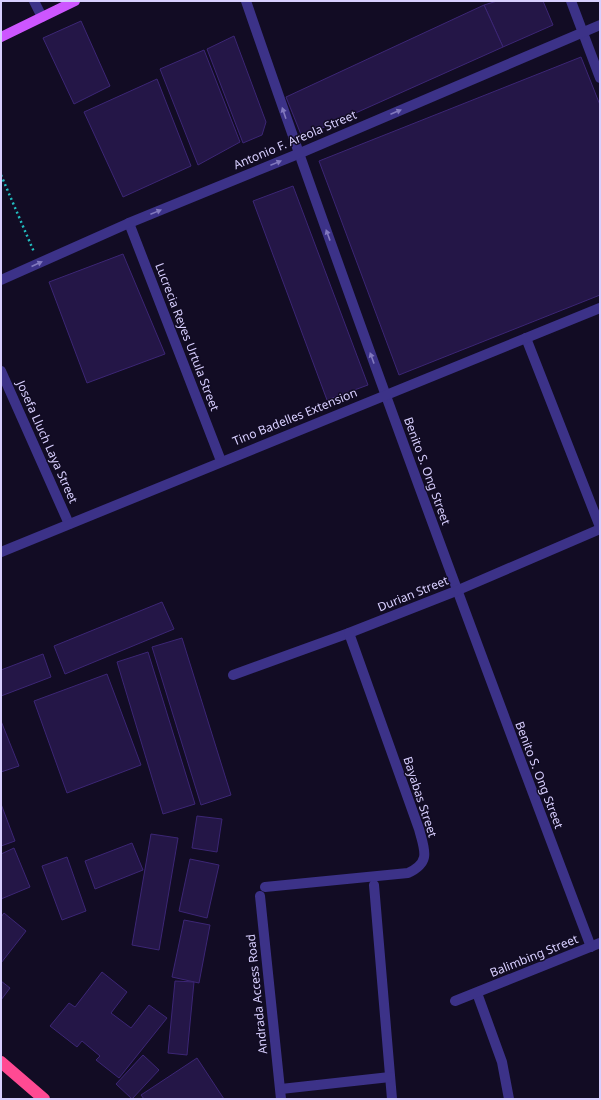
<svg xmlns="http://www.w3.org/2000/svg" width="601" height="1100" viewBox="0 0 601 1100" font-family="'Noto Sans',sans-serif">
<rect width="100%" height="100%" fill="#120c24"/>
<g fill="#241647" stroke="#3c2675">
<polygon points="497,1 543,1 553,25 503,47 484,5"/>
<polygon points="484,5 503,47 302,137 286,97"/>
<polygon points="81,21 110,86 74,104 43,38"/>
<polygon points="234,36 266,122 262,135 243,143 207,49"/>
<polygon points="204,50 240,142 198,165 160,69"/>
<polygon points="581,57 600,105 600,295 399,375 319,161"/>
<polygon points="157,79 191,166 123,197 84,112"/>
<polygon points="293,186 368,385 327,400 253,201"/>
<polygon points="123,254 165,354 87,383 49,282"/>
<polygon points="162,602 174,629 65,674 54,646"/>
<polygon points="182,638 231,795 201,805 152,647"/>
<polygon points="148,652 195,804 163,814 117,662"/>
<polygon points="43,654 51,677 1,696 1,670"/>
<polygon points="107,674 141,765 67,793 34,701"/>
<polygon points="1,721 19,766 1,772"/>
<polygon points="1,804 15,841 1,846"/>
<polygon points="197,816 222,819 217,852 192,848"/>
<polygon points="151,834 178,838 159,950 132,945"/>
<polygon points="132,843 143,870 95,889 85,861"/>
<polygon points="14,848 30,887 1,899 1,854"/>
<polygon points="67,857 86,911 62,920 42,866"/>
<polygon points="190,859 219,865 207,918 179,911"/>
<polygon points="4,913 26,931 1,963 1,917"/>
<polygon points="184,920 210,925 199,983 172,977"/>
<polygon points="102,972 127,992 111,1013 131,1028 149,1005 167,1018 119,1078 96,1060 100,1056 82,1041 77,1047 50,1026 69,1003 75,1007"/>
<polygon points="1,981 10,988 1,1000"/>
<polygon points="175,981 194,982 187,1055 168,1053"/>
<polygon points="143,1055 159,1070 132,1099 116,1084"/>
<polygon points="197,1058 224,1099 144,1099 141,1095"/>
</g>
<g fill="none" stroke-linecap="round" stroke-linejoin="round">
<polyline stroke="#22bdc0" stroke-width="2.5" stroke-dasharray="2 3" stroke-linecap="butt" points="1,175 34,252"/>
<g stroke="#3c3288" stroke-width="10">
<polyline points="34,1 42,17"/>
<path d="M246,1C355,318 472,633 591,947"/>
<polyline points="571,1 600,78"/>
<polyline points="129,223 221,461"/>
<polyline points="1,280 129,223 298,154 600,25"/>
<polyline points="526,338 600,527"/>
<polyline points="1,371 69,524"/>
<polyline points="1,552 600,308"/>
<polyline points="233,675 349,633 456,591 600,529"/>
<polyline points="374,885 392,1099"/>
<path d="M265,887L408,873C432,862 424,849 419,829L349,633"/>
<polyline points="260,896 281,1099"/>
<polyline points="477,993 502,1062 509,1099"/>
<polyline points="455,1001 600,943"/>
<polyline points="281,1089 390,1077"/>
</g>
<polyline stroke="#cd56ff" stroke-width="10" points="1,37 75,1"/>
<polyline stroke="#ff4a93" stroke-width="12" points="1,1062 44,1099"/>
</g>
<defs><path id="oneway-solid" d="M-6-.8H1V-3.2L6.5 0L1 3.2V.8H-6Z"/></defs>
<g fill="#8279be">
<use href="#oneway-solid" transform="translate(396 112) rotate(-23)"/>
<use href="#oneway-solid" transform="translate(284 113) rotate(-109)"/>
<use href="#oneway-solid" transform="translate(276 163) rotate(-22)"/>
<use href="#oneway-solid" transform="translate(156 212) rotate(-22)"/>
<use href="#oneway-solid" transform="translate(328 235) rotate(-110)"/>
<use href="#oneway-solid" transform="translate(37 264) rotate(-24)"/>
<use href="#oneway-solid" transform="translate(372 358) rotate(-110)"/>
</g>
<g text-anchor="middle" stroke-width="3" stroke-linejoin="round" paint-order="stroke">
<g font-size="12" fill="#d8cfff" stroke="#120c24">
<text transform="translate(295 140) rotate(-23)" y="4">Antonio F. Areola Street</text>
<text transform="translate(187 337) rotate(69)" y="4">Lucrecia Reyes Urtula Street</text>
<text transform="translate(295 417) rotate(-22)" y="4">Tino Badelles Extension</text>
<text transform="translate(47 442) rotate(66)" y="4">Josefa Lluch Laya Street</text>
<text transform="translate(427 471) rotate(70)" y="4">Benito S. Ong Street</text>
<text transform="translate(413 594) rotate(-22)" y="4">Durian Street</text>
<text transform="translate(539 775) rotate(69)" y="4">Benito S. Ong Street</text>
<text transform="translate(420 797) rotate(72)" y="4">Bayabas Street</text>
<text transform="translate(534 956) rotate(-22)" y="4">Balimbing Street</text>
<text transform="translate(257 994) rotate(-96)" y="4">Andrada Access Road</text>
</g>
</g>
<rect width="601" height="1100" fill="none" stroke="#d8cfff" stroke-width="4"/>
</svg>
